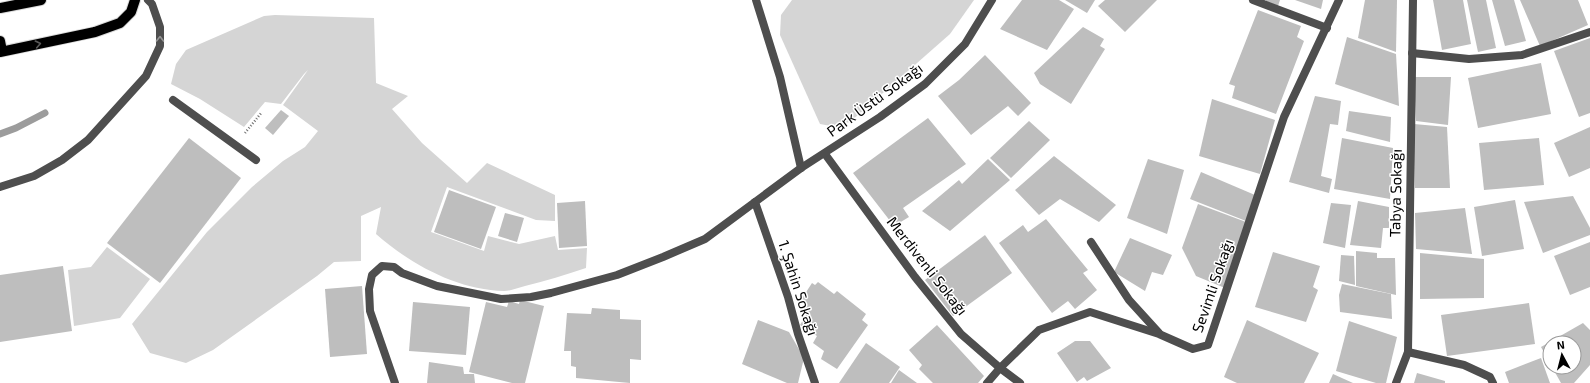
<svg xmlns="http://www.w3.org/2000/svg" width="1590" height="383" viewBox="0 0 1590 383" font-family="'Exo 2',sans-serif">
<rect width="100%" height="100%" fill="#fff"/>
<g fill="#d5d5d5">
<polygon points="792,0 974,0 950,34 850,122 831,126 820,124 780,35 781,15"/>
<path d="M275,15L374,18L376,83L408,96L392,109L422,143L467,183L487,163L555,195V221L536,220L447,187L431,232L484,251L488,236L519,244L555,236L558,250L587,248L586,268C565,275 546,281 525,286C518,288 510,291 504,291C457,290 410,264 376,234L381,207L361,216V261L334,262L317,276L213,350L186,363L150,353L132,324L207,232L252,187L283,161L305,147L318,131L283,105L308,70L304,74L281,104L265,102L244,127L200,99L171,84L176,64L186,50L264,16Z"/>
<polygon points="107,247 150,279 120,318 74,326 68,270 91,267"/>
</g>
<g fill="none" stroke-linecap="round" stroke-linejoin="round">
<polyline stroke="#9c9c9c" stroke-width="7" points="0,134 16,128 45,113"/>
</g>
<g fill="#bebebe">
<polygon points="1022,0 1059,0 1074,9 1047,50 1000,29"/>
<polygon points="1065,0 1095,0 1087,13"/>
<polygon points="1105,0 1157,0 1125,32 1098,6"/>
<polygon points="1266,0 1280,0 1278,6 1266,1"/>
<polygon points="1295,0 1323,0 1321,9"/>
<polygon points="1365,0 1397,0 1396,52 1358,38"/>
<polygon points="1433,0 1463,0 1471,44 1442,50"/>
<polygon points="1467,0 1486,0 1496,48 1478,52"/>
<polygon points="1492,0 1514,0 1526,41 1505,46"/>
<polygon points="1520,0 1578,0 1588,25 1540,46"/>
<polygon points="1258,10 1301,26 1297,37 1304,41 1276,114 1232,98 1235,86 1229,84"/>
<polygon points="1083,27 1104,39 1100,46 1105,49 1071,104 1040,84 1034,73"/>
<polygon points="1347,37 1396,54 1399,106 1335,84"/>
<polygon points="1590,38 1590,113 1579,117 1554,51"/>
<polygon points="985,55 1031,103 1018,116 1008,106 971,135 938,96 959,80"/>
<polygon points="1541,63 1551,114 1478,128 1468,78"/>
<polygon points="1414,77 1451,77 1448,125 1416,121"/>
<polygon points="1315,96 1341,101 1338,125 1330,124 1321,176 1332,179 1329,193 1289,182"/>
<polygon points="1212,99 1275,120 1260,174 1199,156"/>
<polygon points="281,110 289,116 273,135 265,128"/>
<polygon points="1349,111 1391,117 1390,142 1346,131"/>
<polygon points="928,118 966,164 903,208 909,217 894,226 853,173"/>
<polygon points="1029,121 1050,140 1011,178 990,158"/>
<polygon points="1414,124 1447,127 1450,188 1415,188"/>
<polygon points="1590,127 1590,168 1569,177 1554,143"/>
<polygon points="189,138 241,178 160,283 107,243"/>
<polygon points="1342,138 1393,148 1390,199 1334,189"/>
<polygon points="1539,138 1544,185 1484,190 1479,143"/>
<polygon points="1054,156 1116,205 1099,222 1060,199 1039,215 1015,190"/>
<polygon points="988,159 1010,180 950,231 922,211 959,180 962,184"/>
<polygon points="1148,159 1184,170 1167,234 1127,218"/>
<polygon points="1201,172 1255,195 1246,221 1190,199"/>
<polygon points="449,190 496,207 481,249 434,232"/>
<polygon points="1573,196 1590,228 1590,235 1543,253 1524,202"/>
<polygon points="1515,200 1524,249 1482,256 1474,207"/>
<polygon points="585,201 587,246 559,248 557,203"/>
<polygon points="1358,201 1389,207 1389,228 1383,228 1381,248 1350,245"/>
<polygon points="1331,203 1351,205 1345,248 1323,243"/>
<polygon points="1198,204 1246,222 1225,288 1196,276 1182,248"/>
<polygon points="1465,208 1472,254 1416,249 1415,213"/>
<polygon points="505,213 524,218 517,242 498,236"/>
<polygon points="1046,219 1088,270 1083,273 1097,290 1075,309 1068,301 1052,313 999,243 1023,225 1028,232"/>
<polygon points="985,235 1012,273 953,316 925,280"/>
<polygon points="1130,238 1172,255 1163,275 1152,272 1145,291 1114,272"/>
<polygon points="1590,242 1590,287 1570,295 1554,256"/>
<polygon points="1356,251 1377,253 1377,258 1395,258 1396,295 1356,286"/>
<polygon points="1273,252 1320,266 1313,287 1318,290 1306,322 1255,307"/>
<polygon points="1420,253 1484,259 1484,298 1420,299"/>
<polygon points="1341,255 1354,256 1355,285 1339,281"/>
<polygon points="63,266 72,331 0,342 0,275"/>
<polygon points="818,282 834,294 837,291 866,314 862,320 868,325 837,369 821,359 824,351 813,343 817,336 800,325 808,312 802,308 804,304 801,300 812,283 815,285"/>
<polygon points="1342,284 1391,294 1392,319 1340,312 1339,295"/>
<polygon points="362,286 367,354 330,357 325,289"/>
<polygon points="520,300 544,306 525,383 512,383 469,372 486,302 507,307 509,301 519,304"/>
<polygon points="413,302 470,307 466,355 409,351"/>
<polygon points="1529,303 1535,344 1447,356 1441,315"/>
<polygon points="592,308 620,310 620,319 641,320 641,360 630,359 630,383 576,378 576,367 571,366 571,351 564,351 567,313 591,314"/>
<polygon points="758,320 789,332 804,358 798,383 787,383 742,364"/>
<polygon points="1247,320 1319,353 1304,383 1237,383 1224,377"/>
<polygon points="1349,321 1397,337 1386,383 1376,383 1336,371"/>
<polygon points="1583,323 1590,330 1590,365 1574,383 1561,383 1552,367 1574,367 1574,343 1550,343 1550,363 1541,347"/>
<polygon points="937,325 984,376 978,383 933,383 919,369 922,365 909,350"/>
<polygon points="1075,341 1090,341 1111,368 1087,381 1084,377 1077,382 1057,353"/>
<polygon points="866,343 900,367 889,383 839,383"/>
<polygon points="1541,358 1550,383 1509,383 1505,372"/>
<polygon points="429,362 463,367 464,374 474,374 475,383 427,383"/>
<polygon points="899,370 917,383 891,383"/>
<polygon points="1417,373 1445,381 1445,383 1414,383"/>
<polygon points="1333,374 1353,383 1329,383"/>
</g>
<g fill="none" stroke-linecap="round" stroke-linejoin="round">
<g stroke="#dbdbdb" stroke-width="12">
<g id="primary">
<polyline points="0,8 41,0"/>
<polyline points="0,41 2,51"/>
<polyline points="0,52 95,32 120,23 131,12 135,0"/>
</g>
</g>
<polyline stroke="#707070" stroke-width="2.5" stroke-dasharray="1 2" stroke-linecap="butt" points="245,133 262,112"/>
<polyline stroke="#4e4e4e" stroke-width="8" points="173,100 256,160"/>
<g stroke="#4e4e4e" stroke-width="8">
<polyline points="756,0 780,77 801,168"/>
<polyline points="1253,0 1327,28"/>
<polyline points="1412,53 1469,59 1522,55 1590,32"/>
<polyline points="825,154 915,277 961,334 1000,368 1020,383"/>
<polyline points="0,187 34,176 62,160 88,140 146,76 160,46 160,27 152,4 148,0"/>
<polyline points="755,202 788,297 798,334 815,383"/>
<polyline points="1091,242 1129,300 1159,333"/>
<polyline points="1408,352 1464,365 1490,377 1493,383"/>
<polyline points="395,383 370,311 369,289 372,275 382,266 394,267 402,273 437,286 501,299 531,297 551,293 617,275 663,257 705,239 801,168 880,117 925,84 965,44 992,0"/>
<polyline points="987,383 1000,368 1039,330 1090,312 1159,334 1193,349 1208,345 1284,117 1339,0"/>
<polyline points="1396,383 1408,352 1413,0"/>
</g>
<use href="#primary" stroke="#000" stroke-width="10"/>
</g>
<defs><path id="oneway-chevron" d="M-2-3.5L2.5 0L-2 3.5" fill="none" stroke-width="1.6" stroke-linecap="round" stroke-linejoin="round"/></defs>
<use stroke="#959595" href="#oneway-chevron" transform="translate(160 39) rotate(-89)"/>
<use stroke="#595959" href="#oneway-chevron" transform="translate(38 44) rotate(-12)"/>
<g text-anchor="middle" stroke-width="3" stroke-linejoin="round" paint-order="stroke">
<g font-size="15" fill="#000" stroke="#fff">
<text transform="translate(875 100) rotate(-36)" y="5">Park Üstü Sokağı</text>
<text transform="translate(1396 193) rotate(-89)" y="5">Tabya Sokağı</text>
<text transform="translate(927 266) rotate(52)" y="5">Merdivenli Sokağı</text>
<text transform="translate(1213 286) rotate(-71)" y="5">Sevimli Sokağı</text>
<text transform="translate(798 288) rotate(72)" y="5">1. Şahin Sokağı</text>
</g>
</g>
<g transform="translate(1562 355) rotate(353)"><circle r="19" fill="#ffffff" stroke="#999999"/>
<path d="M0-3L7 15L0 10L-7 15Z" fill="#000000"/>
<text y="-6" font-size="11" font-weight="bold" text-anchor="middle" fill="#000000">N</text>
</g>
</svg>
